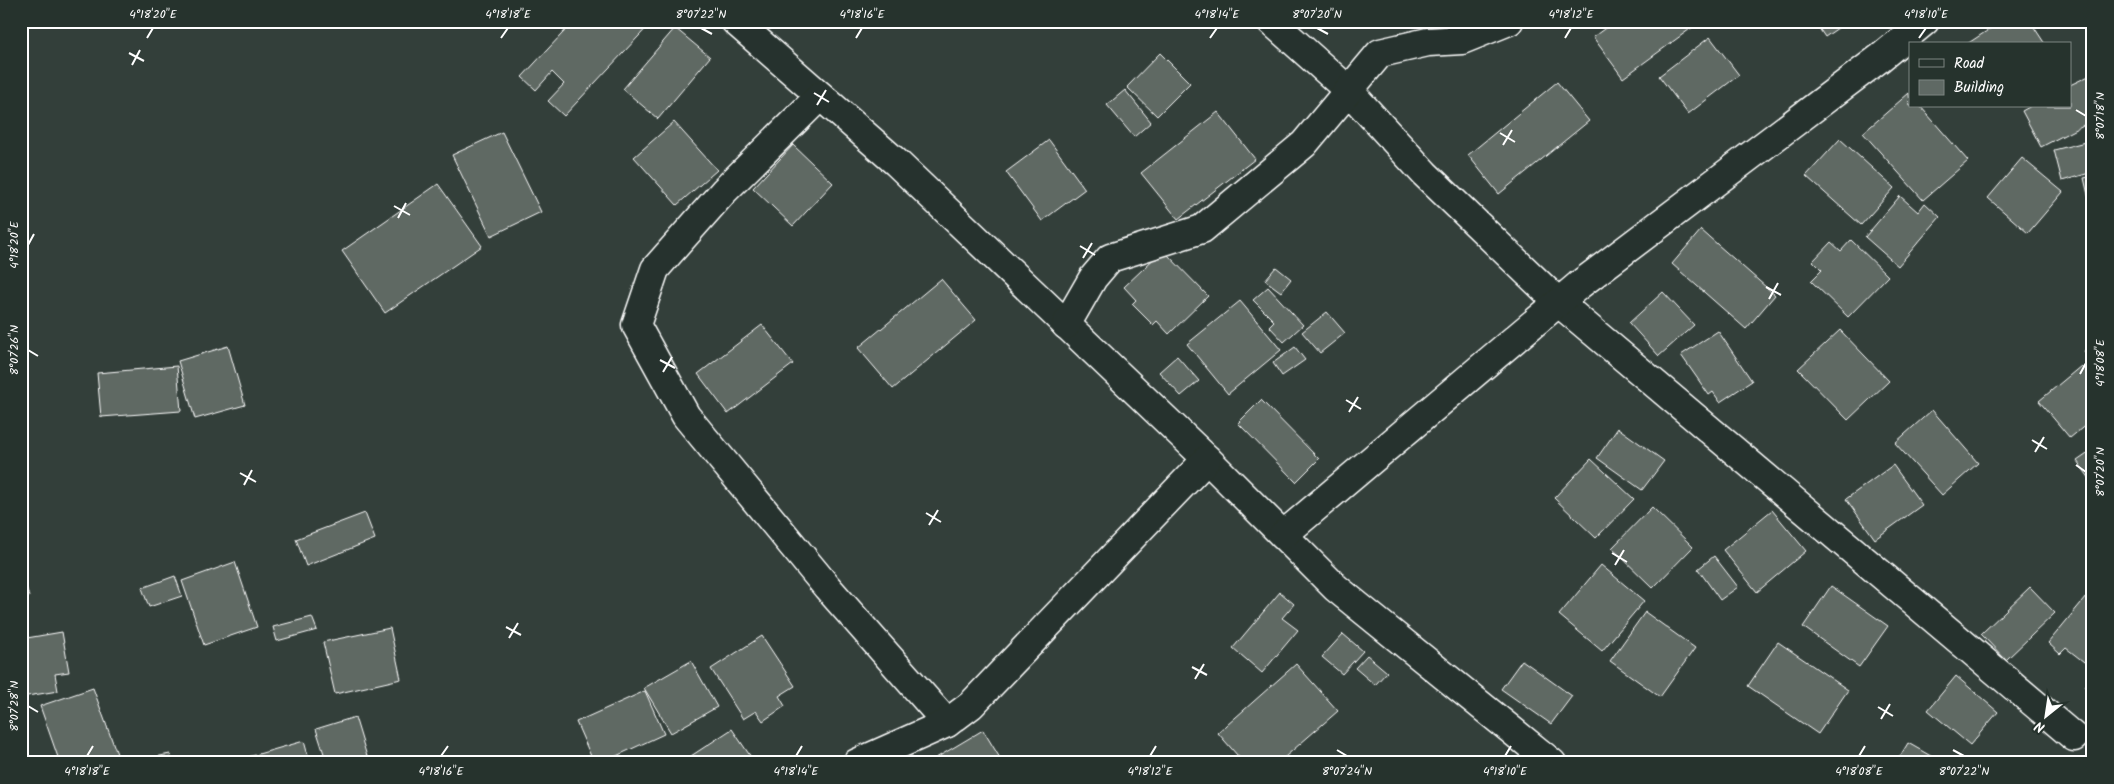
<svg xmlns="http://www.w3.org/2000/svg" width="2114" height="784" viewBox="0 0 2114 784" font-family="Kalam,sans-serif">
<rect width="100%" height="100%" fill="#333f3a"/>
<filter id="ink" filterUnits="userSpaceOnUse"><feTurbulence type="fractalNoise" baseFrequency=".02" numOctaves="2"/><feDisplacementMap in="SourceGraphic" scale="10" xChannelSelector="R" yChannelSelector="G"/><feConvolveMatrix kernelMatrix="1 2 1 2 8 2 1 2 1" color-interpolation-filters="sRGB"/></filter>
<g filter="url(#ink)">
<g fill="#5f6964" stroke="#fff">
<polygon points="574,21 653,21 564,116 548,101 564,84 552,72 536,90 522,77"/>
<polygon points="1615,21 1695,21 1697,24 1623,78 1593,37"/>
<polygon points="1803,21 1848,21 1825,37 1814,21 1807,26"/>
<polygon points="2002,21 2030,21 2045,44 1967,44"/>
<polygon points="675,28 710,57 658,119 623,89"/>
<polygon points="1710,37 1739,75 1688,114 1659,76"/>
<polygon points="1160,53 1190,83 1157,116 1127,87"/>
<polygon points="2093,74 2093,120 2041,147 2022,111 2031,106 2070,106 2070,85"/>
<polygon points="1557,82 1589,121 1499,194 1468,155"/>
<polygon points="1125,90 1151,122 1134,137 1107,105"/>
<polygon points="1909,93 1910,106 1920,106 1968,161 1923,200 1863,133"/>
<polygon points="1218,112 1255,159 1178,219 1141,173"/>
<polygon points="674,122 717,170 677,205 634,157"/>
<polygon points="502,132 541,212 491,236 452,155"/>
<polygon points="1840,139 1894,188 1861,225 1806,176"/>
<polygon points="1049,140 1085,189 1042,221 1006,172"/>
<polygon points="2093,140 2093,172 2062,181 2054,150"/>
<polygon points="793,145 833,183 793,226 753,188"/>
<polygon points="2022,158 2063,192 2028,233 1988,198"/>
<polygon points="2093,176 2093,216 2084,178"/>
<polygon points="438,184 482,246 385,313 342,251"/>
<polygon points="1900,196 1918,212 1925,203 1940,217 1898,266 1865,237"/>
<polygon points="1701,230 1775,295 1746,329 1672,264"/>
<polygon points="1851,240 1888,276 1848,317 1811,281 1822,270 1813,261 1831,242 1841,251"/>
<polygon points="1163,250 1208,296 1169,334 1157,321 1153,325 1132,304 1136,300 1124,287"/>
<polygon points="1276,267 1291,279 1281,292 1265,280"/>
<polygon points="941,279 976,320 893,389 858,348"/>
<polygon points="1268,287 1303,325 1284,342 1269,326 1274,321 1253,300"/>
<polygon points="1663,292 1694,325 1659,356 1629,323"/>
<polygon points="1240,301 1281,350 1228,394 1187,344"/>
<polygon points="1327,312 1345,333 1320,353 1302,332"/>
<polygon points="762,325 793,364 728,414 698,374"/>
<polygon points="1840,330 1889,381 1848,420 1798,369"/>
<polygon points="1718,331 1752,381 1720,402 1713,392 1709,395 1681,355"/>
<polygon points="2093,345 2093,363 2084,351"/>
<polygon points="228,346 245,405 195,419 178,361"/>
<polygon points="1295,347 1305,360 1282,376 1273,363"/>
<polygon points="1177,356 1199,381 1181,396 1159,372"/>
<polygon points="177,366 181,411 101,417 97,373"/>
<polygon points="2081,366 2093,380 2093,419 2070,438 2039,401"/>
<polygon points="1261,400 1319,459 1296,482 1238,423"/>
<polygon points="1932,410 1978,463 1942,495 1895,443"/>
<polygon points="1618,428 1664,461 1642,490 1597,458"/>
<polygon points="2093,450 2093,483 2077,461"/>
<polygon points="1591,459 1634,499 1596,538 1554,498"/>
<polygon points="1893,465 1922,505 1875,539 1846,499"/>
<polygon points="1652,507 1693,547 1653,588 1612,548"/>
<polygon points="1772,510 1806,551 1757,592 1723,550"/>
<polygon points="365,513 375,539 306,566 296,539"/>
<polygon points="1714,556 1738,587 1720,600 1698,569"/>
<polygon points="235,562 257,627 204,645 182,581"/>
<polygon points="1601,565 1644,601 1602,651 1559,615"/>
<polygon points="21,568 29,597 21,600"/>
<polygon points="175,576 182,596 149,607 142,588"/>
<polygon points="1831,586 1888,626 1859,667 1803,627"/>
<polygon points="2030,587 2055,613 2006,660 1981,634"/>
<polygon points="1280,592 1294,604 1282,618 1298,630 1262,673 1233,648"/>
<polygon points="2086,597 2093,602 2093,659 2088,665 2066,648 2060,654 2048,643"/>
<polygon points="1645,612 1695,648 1660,697 1610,661"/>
<polygon points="312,617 317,630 277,641 273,627"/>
<polygon points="390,628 401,679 335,694 323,642"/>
<polygon points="62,632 69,672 55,674 58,691 21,697 21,639"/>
<polygon points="1343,634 1363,651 1342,674 1322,657"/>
<polygon points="762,636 795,686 779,696 785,706 763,721 756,711 743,719 711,669"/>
<polygon points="1778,642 1848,690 1818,734 1748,686"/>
<polygon points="1367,655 1387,672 1375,685 1355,668"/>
<polygon points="1522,660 1572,696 1551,724 1501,689"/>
<polygon points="691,661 717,707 671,733 644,688"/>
<polygon points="1296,664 1338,711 1278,763 1244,763 1218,733"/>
<polygon points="1956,676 1998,712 1970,745 1928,710"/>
<polygon points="2093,676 2093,693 2085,687"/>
<polygon points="93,688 117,754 93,763 60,763 40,706"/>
<polygon points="645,691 664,734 601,763 594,763 576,722"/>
<polygon points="355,717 369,763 327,763 316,729"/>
<polygon points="732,729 755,763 696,763 691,756"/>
<polygon points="983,730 1003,763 931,763 931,761"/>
<polygon points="304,741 310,763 227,763"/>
<polygon points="1908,743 1943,763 1896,763"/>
<polygon points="170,754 172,763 125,763"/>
</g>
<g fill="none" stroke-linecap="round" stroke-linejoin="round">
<g stroke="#fff" stroke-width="31">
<g id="minor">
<polyline points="735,21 897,163 1207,459 1336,588 1552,763"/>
<polyline points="1271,21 1348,90 1425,174 1558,302 2074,737"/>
<polyline points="820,96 724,191 655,269 636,325 686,416 827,587 947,723"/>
<polyline points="1066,325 1093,278 1110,258 1202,229 1304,144 1380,53 1428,42 1462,40 1509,21"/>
<polyline points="1283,535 1579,285 1880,58 1925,21"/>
<polyline points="857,763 947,723 971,705 1207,459"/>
</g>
</g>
<use href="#minor" stroke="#26332d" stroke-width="28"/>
</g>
</g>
<path fill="none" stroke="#fff" stroke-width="2" d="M701,28L712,34M1317,28L1328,34M147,38L153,28M501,38L508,28M856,38L862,28M1210,38L1217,28M1565,38L1571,28M1919,38L1926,28M129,53L144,61M132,65L140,50M814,93L829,102M817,105L826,90M2076,110L2086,116M1500,133L1515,142M1503,145L1512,130M394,206L410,215M398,218L406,203M28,245L34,234M1080,246L1095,255M1083,258L1092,243M1766,287L1781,295M1769,299L1778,283M28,350L38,356M660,360L675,368M663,372L672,357M2080,374L2086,363M1346,400L1361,409M1349,412L1358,397M2032,440L2047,449M2035,452L2044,437M2076,465L2086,472M240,473L256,482M244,485L252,470M926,513L941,522M929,525L938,510M1612,553L1627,562M1615,565L1624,550M506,627L521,635M509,638L518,623M1192,667L1207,675M1195,679L1204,664M28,706L38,712M1878,707L1893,716M1881,719L1890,704M1337,750L1347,756M1953,750L1964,756M87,756L93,746M441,756L448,746M796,756L802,746M1150,756L1156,746M1505,756L1511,746M1859,756L1865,746"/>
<rect width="2114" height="784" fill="none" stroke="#26332d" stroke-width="55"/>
<rect x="1909" y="42" width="162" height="65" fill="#26332d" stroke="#7d8581"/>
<rect x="1919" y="59" width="25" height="8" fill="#26332d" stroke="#7d8581"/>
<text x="1954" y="68" font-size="15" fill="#ffffff">Road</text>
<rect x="1919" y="80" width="25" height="15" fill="#5f6964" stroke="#7d8581"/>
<text x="1954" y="92" font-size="15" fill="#ffffff">Building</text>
<g transform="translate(2046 716) rotate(210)" stroke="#26332d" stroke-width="4" paint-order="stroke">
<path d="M0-4L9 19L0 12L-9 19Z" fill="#ffffff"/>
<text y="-8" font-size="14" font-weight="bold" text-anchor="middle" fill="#ffffff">N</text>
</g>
<rect x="28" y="28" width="2058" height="728" fill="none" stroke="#fff" stroke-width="2"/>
<g font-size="12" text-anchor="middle" fill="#fff">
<text x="153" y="18">4°18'20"E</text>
<text x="508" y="18">4°18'18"E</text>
<text x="701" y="18">8°07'22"N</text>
<text x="862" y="18">4°18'16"E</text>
<text x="1217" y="18">4°18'14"E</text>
<text x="1317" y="18">8°07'20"N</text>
<text x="1571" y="18">4°18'12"E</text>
<text x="1926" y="18">4°18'10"E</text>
<text transform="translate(2100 116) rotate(-90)" y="4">8°07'18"N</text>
<text transform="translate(14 245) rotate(-90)" y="4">4°18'20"E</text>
<text transform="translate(14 350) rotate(-90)" y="4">8°07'26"N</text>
<text transform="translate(2100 363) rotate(-90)" y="4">4°18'08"E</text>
<text transform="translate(2100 472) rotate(-90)" y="4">8°07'20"N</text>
<text transform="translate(14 706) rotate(-90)" y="4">8°07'28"N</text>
<text x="87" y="775">4°18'18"E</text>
<text x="441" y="775">4°18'16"E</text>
<text x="796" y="775">4°18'14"E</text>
<text x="1150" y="775">4°18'12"E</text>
<text x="1347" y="775">8°07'24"N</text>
<text x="1505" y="775">4°18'10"E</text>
<text x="1859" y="775">4°18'08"E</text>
<text x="1964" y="775">8°07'22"N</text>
</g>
</svg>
